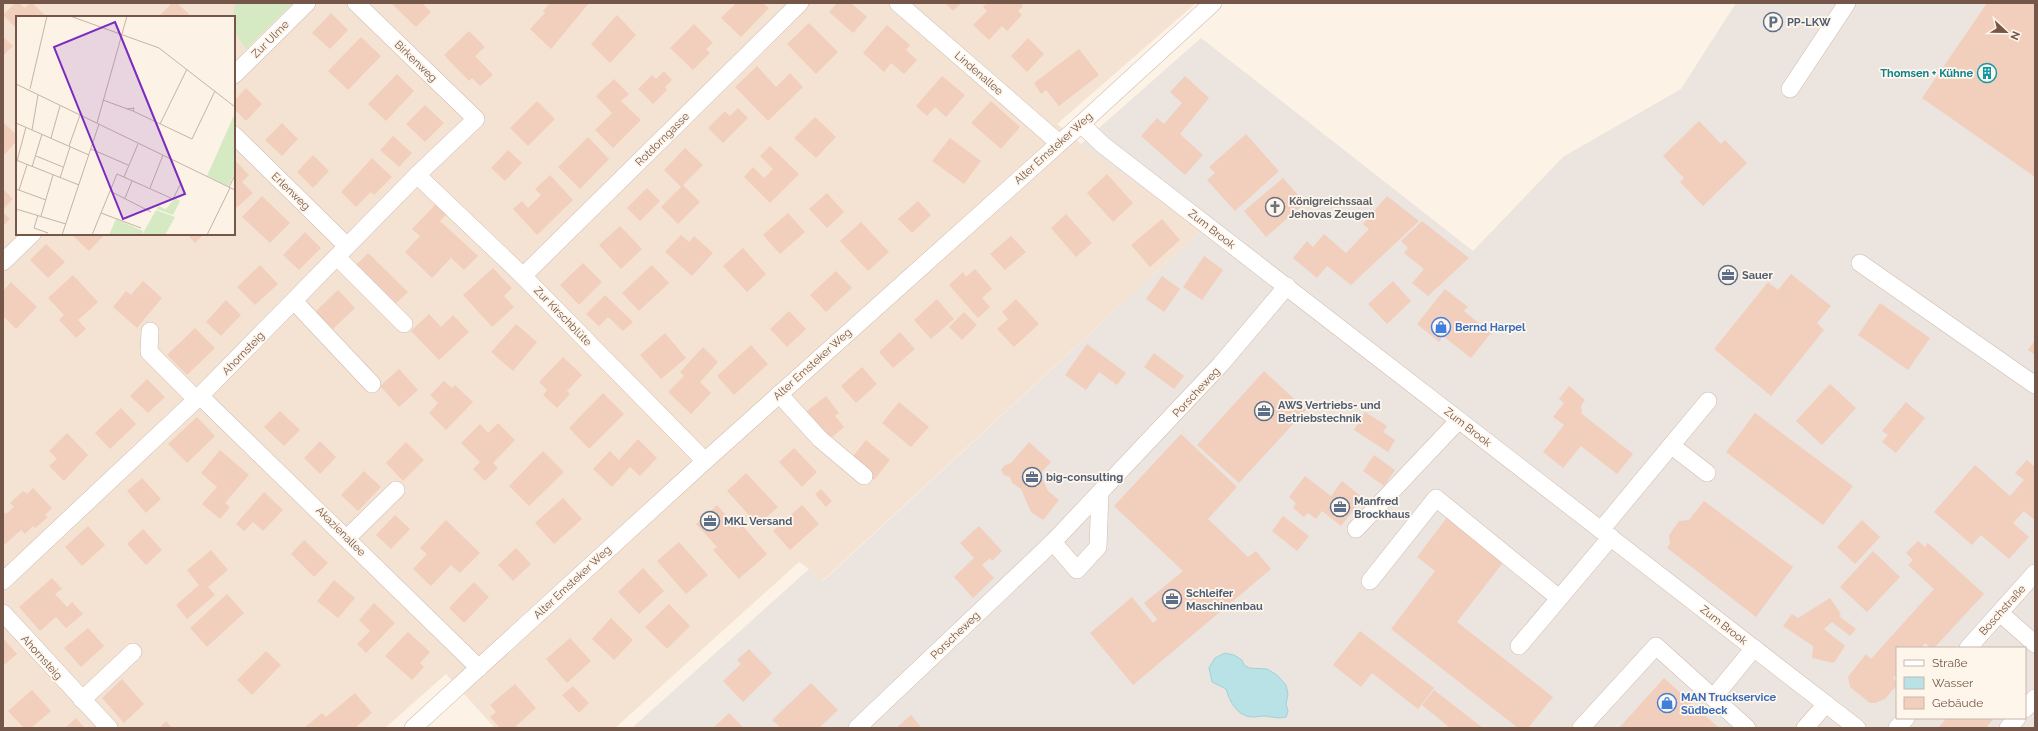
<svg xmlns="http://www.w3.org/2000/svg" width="2038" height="731" viewBox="0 0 2038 731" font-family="Raleway,sans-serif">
<rect width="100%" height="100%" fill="#fcf2e5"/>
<path fill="#f4e3d3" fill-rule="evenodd" d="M3,3H1196L1057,124L1081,144L1203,229L821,582L809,569L799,562L615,728H495L446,674L385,728H7L3,723ZM17,17H234V234H17Z"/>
<path fill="#ece4df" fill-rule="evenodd" d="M1736,3H2035V728H632L809,569L822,582L1202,230L1081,144L1201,38L1473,251L1563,157L1681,89ZM1897,648H2025V718H1897Z"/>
<polygon fill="#d5eac3" points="236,3 293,3 246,49 234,31 234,17 232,17"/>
<path fill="#b9e2e6" stroke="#9fd2d8" d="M1225,653L1234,655L1242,660L1244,665L1249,668L1267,669L1277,675L1286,685L1288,694L1286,704L1288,711L1286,717C1278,719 1273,717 1265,716C1260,716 1256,717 1252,717C1237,716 1230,702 1226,689L1212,682L1209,668L1215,658Z"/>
<g fill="#f2cfbc">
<polygon points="15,3 19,3 25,8 30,3 32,3 47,17 17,17 17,29 3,15"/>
<polygon points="172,3 177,3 192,17 158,17"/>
<polygon points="391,3 422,3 431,12 416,27"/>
<polygon points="550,3 589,3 551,49 530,29 545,13 543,11"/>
<polygon points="736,3 763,3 769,8 741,37 721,18"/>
<polygon points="837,3 851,3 867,17 853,33 829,12"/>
<polygon points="945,3 961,3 953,11"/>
<polygon points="987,3 1020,3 1023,6 1018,11 1022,15 1007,31 1002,26 989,40 973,25 987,11 983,7"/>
<polygon points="1987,3 2035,3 2035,177 1922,98"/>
<polygon points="331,13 348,30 330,49 312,33"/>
<polygon points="617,15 636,35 610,63 591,44"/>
<polygon points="809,23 838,52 816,74 787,44"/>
<polygon points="694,24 713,43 706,49 710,53 693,70 670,48"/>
<polygon points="887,25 910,45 906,50 917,60 904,74 891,63 884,72 863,53"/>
<polygon points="469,31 485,47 475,56 493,75 480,86 472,78 469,81 444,55"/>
<polygon points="3,37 13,46 3,56"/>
<polygon points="361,37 381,56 348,90 328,71"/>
<polygon points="1028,38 1044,54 1027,72 1011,56"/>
<polygon points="1079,49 1099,75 1059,106 1046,90 1041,94 1034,83"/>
<polygon points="757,66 776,87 790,73 803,87 768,121 735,87"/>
<polygon points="664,71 672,80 665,87 667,90 653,104 638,89 652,75 656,79"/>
<polygon points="397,74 414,91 386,121 368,104"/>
<polygon points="942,76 965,95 946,117 935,107 927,116 916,106"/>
<polygon points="1185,76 1209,98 1180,134 1203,155 1185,175 1141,136 1157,118 1164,124 1182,103 1170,92"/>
<polygon points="614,79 629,94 621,101 641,120 613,148 595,130 612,113 596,96"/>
<polygon points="246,88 262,104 246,121 234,109 234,101"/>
<polygon points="537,101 555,119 528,146 510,128"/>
<polygon points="991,101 1020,127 1001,149 971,123"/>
<polygon points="425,105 444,123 425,142 406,124"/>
<polygon points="738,108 748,118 723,143 708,128 725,111 730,116"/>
<polygon points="815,117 836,137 816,158 794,138"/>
<polygon points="1699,121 1721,144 1725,140 1747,163 1703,206 1680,182 1684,178 1663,156"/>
<polygon points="4,123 17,135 17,141 3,156"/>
<polygon points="282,123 298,139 282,156 265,140"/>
<polygon points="1246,134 1279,171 1235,211 1207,180 1215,173 1209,167"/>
<polygon points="393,136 412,153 399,167 380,150"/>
<polygon points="588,137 609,159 580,189 558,167"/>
<polygon points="950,138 981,161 964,184 932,161"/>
<polygon points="770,146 799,174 770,203 744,177 753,167 764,178 773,169 760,156"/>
<polygon points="685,148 703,165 683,185 700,202 678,224 661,207 681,187 664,170"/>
<polygon points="508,150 522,163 505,181 491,168"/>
<polygon points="313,155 329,171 313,188 297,172"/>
<polygon points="372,158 392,177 374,195 371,192 356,207 341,192"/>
<polygon points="234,159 249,175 242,182 253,193 234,210"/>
<polygon points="1107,174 1133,203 1113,222 1087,193"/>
<polygon points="550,175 573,200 537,235 513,209 522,201 528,208 541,195 535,189"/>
<polygon points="1283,178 1305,203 1266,237 1244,211"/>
<polygon points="647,188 660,201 640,221 627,208"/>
<polygon points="3,189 13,199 3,209"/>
<polygon points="827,193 844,212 827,228 809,209"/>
<polygon points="262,196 290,223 270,243 242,217"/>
<polygon points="1387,196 1419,221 1351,285 1327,266 1317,278 1293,258 1307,241 1313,247 1324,234 1346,253 1369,229 1363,224"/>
<polygon points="918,201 931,215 912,233 898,219"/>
<polygon points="436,204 447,214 440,221 478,256 464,270 451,258 432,278 405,252 420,236 412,229"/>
<polygon points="3,212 10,219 3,226"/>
<polygon points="788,213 805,232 780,254 763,235"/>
<polygon points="1066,214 1092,243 1076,257 1051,228"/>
<polygon points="1162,219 1180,240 1150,267 1131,245"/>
<polygon points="1422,221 1469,258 1428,296 1412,283 1424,269 1404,253 1408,248 1401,241"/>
<polygon points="861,222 889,252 868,271 840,241"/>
<polygon points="620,226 642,249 621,269 599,245"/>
<polygon points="305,232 321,248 299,270 283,255"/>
<polygon points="71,234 105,234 89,251"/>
<polygon points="187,234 204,234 195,243"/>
<polygon points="681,235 689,242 694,236 713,253 692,276 665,252"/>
<polygon points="1011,236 1026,252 1005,270 990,254"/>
<polygon points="46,244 65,262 48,278 30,260"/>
<polygon points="743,248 766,274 747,292 723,266"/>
<polygon points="368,253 408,292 392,307 353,268"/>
<polygon points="1204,256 1223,270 1202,300 1183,287"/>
<polygon points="583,263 602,282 579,305 560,285"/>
<polygon points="260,265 278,284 255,305 237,287"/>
<polygon points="652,265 669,283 639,311 622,293"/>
<polygon points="493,268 512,288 504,296 514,307 492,327 463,295"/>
<polygon points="975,269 992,289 982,298 990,307 978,318 949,285 963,272 966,277"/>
<polygon points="836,271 852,288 826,312 810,295"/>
<polygon points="1791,274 1831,306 1817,323 1824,330 1771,396 1714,349 1768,282 1778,290"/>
<polygon points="73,275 98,302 78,320 86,329 76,338 59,320 64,315 48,298"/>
<polygon points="1162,276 1180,289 1164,312 1146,299"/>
<polygon points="143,281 162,298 137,328 113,307 126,291 131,295"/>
<polygon points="1393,281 1411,301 1387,324 1368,304"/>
<polygon points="11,282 37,307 16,329 3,316 3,291"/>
<polygon points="1445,289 1468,307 1464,311 1491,333 1471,358 1443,336 1439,342 1417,324"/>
<polygon points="338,290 355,308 332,330 315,312"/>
<polygon points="605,295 633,322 623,331 608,317 599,326 586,314"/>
<polygon points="937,299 954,319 931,339 914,320"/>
<polygon points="1016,299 1039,324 1014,347 997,329 1008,319 1002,312"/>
<polygon points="226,300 241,315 221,336 206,322"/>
<polygon points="1880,303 1930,338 1908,370 1858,335"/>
<polygon points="789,311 806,329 787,347 770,329"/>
<polygon points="964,312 977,325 962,340 949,327"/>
<polygon points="429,314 441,327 453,315 469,332 439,360 411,331"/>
<polygon points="516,324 537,342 513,371 491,352"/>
<polygon points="195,328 215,348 187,375 167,355"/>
<polygon points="900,332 915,349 893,368 879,352"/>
<polygon points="665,333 686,358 661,379 640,355"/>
<polygon points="2035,340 2035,355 2028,350"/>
<polygon points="1087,344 1126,373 1117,385 1099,372 1086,390 1065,375"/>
<polygon points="751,345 768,364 734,395 717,376"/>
<polygon points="703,347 718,362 700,382 711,393 691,414 668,392 684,376 680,372"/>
<polygon points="1154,353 1184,376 1174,389 1144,367"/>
<polygon points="563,357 582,375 567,391 570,394 557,408 543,395 547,390 539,382"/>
<polygon points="862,367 877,384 856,403 841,386"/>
<polygon points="399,369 418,390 399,407 380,386"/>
<polygon points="1264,371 1306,410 1239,483 1197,445"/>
<polygon points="147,379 165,397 148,413 130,396"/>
<polygon points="444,381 452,388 455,385 473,402 446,430 429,413 438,403 430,395"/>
<polygon points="1830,384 1856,408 1822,445 1796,421"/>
<polygon points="1569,386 1585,400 1581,406 1582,414 1633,454 1617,474 1581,446 1563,468 1543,452 1564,425 1553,417 1564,403 1559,399"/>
<polygon points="603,393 624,414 589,449 569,428"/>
<polygon points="826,396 839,413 835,416 844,427 830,439 803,414"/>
<polygon points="899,402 929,427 911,447 882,423"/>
<polygon points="1906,402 1925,418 1896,453 1882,442 1888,435 1882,431"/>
<polygon points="121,408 136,424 110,449 95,433"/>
<polygon points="280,411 300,430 284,446 264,427"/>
<polygon points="1365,412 1387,426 1383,432 1395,440 1388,452 1354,430"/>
<polygon points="1755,413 1853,486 1823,525 1726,452"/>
<polygon points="197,417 215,436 187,463 168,444"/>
<polygon points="498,423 515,440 493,463 498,468 485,481 473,469 480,462 461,443 480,424 488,433"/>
<polygon points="67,433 88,455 64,481 49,466 57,459 49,451"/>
<polygon points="1181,434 1237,487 1208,519 1248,557 1256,551 1271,569 1133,685 1090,633 1132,597 1153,623 1157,619 1144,603 1183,571 1114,506"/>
<polygon points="638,439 657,458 640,476 630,467 612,487 593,469 610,451 619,460"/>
<polygon points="866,440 890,460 874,480 850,460"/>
<polygon points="320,441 336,457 320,474 304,458"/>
<polygon points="406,442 424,460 403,481 386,463"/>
<polygon points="1029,442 1051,462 1040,474 1048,491 1059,500 1043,520 1031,512 1021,489 1012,483 1010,477 1004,475 1001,470 1005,465 1011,463"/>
<polygon points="794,448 817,472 802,487 779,462"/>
<polygon points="220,450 249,475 225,503 230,507 220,519 202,504 217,487 201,473"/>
<polygon points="543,451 564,472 529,506 509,486"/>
<polygon points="1374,455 1395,470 1384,486 1363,471"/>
<polygon points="2027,460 2035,467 2035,517 2033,519 2024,511 2013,523 2029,537 2009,559 1981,535 1972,545 1934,512 1975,465 2010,496 2024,480 2015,473"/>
<polygon points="364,471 381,487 358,511 341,495"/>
<polygon points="746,473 778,507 758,525 727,491"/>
<polygon points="1305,476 1331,496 1342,481 1363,498 1341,526 1322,511 1316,519 1308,513 1304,517 1293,508 1296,503 1289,497"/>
<polygon points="142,478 161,499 146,513 127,491"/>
<polygon points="33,488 52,508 45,515 48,517 35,528 33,526 25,534 21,530 3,546 3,511 6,514 14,507 10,503 23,491 27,494"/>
<polygon points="821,489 832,501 826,507 815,494"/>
<polygon points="264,492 283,510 263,531 253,522 244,531 236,524"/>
<polygon points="563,498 582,519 554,544 535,523"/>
<polygon points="1704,501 1793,567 1756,617 1667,548 1670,543 1669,535 1679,521 1689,520"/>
<polygon points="717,505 738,529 742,525 767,554 739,579 713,550 717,547 696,524"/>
<polygon points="802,505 819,524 790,550 773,531"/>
<polygon points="395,515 410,529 391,549 376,535"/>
<polygon points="1283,516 1309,536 1297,551 1272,531"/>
<polygon points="1448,516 1505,560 1457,622 1553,697 1528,728 1518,728 1391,629 1435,571 1417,557"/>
<polygon points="446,520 480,553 460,573 451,565 431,586 413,569 427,554 420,548"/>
<polygon points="1862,520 1880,537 1855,564 1837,547"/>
<polygon points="88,526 105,545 82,566 65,547"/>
<polygon points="979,526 1002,551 992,561 990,558 982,565 994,578 973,598 954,577 974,558 960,543"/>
<polygon points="143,529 162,550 146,565 127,544"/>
<polygon points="304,540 328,563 314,577 291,554"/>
<polygon points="1918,541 1925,547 1928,543 1984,594 1934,648 1931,648 1925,643 1921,648 1897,648 1897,674 1893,678 1897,682 1897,685 1885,699 1876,703 1870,703 1850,687 1848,677 1866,654 1871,659 1934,589 1908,565 1913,560 1906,553"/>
<polygon points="679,542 708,575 686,594 657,561"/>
<polygon points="516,548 531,564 513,581 498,565"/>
<polygon points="211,550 228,570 208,587 215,595 187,619 176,605 199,585 187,570"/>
<polygon points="1873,551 1900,577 1867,612 1840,587"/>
<polygon points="643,568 664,591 639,614 618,592"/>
<polygon points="52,578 62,589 55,594 67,607 72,602 83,614 66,628 56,617 40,631 19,607"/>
<polygon points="334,580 355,598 338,618 317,601"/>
<polygon points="474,582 489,597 464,623 449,608"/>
<polygon points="227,594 244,613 207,647 190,628"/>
<polygon points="1830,598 1841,614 1839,616 1856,629 1850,636 1832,622 1824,629 1845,646 1834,663 1812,658 1813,646 1783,626 1792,614 1798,618"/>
<polygon points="374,603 395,623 366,653 357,644 370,631 359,620"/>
<polygon points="669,604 690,626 667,649 645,627"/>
<polygon points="611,618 633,640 614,660 592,639"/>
<polygon points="88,628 104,646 81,667 64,648"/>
<polygon points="1360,631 1434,688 1418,709 1372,673 1361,687 1333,665"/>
<polygon points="408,632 430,652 420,663 424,667 412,680 385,656"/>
<polygon points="3,638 17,654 3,666"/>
<polygon points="570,638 591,661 567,683 546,659"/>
<polygon points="749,649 772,673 743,702 723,681 741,664 737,660"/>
<polygon points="266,651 281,665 252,695 237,680"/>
<polygon points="1664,678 1719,728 1619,728"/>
<polygon points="122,679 144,704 124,723 102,698"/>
<polygon points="811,683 838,710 819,728 781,728 772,720"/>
<polygon points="515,684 536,708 514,728 500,728 490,717 496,712 490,705"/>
<polygon points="573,686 589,703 579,713 562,695"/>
<polygon points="32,690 51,711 31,728 24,728 8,711"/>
<polygon points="1434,690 1483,728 1450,728 1422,705"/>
<polygon points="355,693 372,713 355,728 304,728 322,713 326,717"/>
<polygon points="729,713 744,728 713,728"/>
<polygon points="911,715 922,728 896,728"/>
<polygon points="76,718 85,728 65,728"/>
<polygon points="1947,718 1994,718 1986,728 1938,728"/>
<polygon points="166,721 172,728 159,728"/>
</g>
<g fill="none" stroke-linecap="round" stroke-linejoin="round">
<g stroke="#d0bbae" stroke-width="18">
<g id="minor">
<polyline points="898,3 1059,143"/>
<polyline points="234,75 307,3"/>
<polyline points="1790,89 1847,3"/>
<polyline points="1081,124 1103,145 1857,728"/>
<polyline points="234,135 347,246"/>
<polyline points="417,175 523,276 705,461"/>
<polyline points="337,257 404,324"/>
<polyline points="3,262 32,234"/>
<polyline points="1860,263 2035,385"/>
<polyline points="523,276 800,3"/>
<polyline points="294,301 372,384"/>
<polyline points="150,331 149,352 197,400"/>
<polyline points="779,394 820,439 864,476"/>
<polyline points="200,396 479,668"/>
<polyline points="1672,446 1707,473"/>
<polyline points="1100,492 1098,547 1077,570 1053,542 1221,364 1287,286"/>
<polyline points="1356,529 1459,420"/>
<polyline points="1601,530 1708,401"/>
<polyline points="347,538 396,490"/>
<polyline points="3,581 200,396 417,175 476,119 356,3"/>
<polyline points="1370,581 1436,498 1559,598"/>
<polyline points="3,613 109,728"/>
<polyline points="2000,613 2035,644"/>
<polyline points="1519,646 1611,537"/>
<polyline points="1968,648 2035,573"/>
<polyline points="1713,698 1754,648"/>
<polyline points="82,700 133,652"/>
<polyline points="2025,709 2035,698"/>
<polyline points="413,728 705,461 1081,124 1213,3"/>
<polyline points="857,728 1053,542"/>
<polyline points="1581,728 1656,646 1747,728"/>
<polyline points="1805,728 1826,704"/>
<polyline points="1897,728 1906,718"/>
<polyline points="2008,728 2017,718"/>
</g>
</g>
<use href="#minor" stroke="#fff" stroke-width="17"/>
</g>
<defs>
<g id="parking-ring" transform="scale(1)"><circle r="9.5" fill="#fff6eb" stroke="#5c6f8a" stroke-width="1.5"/><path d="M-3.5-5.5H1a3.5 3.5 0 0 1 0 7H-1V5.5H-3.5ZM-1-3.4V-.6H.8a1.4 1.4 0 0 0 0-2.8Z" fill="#5c6f8a"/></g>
<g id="building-ring" transform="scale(1)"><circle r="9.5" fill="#fff6eb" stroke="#0f9aa8" stroke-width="1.5"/><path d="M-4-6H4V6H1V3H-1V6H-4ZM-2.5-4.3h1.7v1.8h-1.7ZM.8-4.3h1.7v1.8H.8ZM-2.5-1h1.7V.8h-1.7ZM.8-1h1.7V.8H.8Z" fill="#0f9aa8"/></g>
<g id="church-ring" transform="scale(1)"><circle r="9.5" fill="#fff6eb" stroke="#6b7280" stroke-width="1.5"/><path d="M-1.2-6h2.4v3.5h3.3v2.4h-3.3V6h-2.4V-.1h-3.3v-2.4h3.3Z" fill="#6b7280"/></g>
<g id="office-ring" transform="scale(1)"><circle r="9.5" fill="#fff6eb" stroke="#5c6f8a" stroke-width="1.5"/><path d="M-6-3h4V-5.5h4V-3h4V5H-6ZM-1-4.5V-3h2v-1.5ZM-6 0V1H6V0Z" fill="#5c6f8a"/></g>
<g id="shop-ring" transform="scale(1)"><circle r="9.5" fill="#fff6eb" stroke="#3f7fe0" stroke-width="1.5"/><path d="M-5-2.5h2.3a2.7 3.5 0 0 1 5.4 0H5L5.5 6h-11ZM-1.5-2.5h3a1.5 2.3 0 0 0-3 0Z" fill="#3f7fe0"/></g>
</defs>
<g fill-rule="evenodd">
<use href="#parking-ring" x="1773" y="22"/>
<use href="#building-ring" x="1987" y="73"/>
<use href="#church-ring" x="1275" y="207"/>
<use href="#office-ring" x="1728" y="275"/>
<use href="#shop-ring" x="1441" y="327"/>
<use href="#office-ring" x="1264" y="411"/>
<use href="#office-ring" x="1032" y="477"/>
<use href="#office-ring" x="1340" y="507"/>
<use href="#office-ring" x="710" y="521"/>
<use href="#office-ring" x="1172" y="599"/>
<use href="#shop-ring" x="1667" y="703"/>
</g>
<g text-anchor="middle" stroke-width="3.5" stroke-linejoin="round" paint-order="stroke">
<g font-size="11" font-weight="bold" fill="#4e5e75" stroke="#fff6eb" text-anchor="start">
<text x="1787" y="26">PP-LKW</text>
<text x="1742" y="279">Sauer</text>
<text x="1278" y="409">AWS Vertriebs- und<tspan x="1278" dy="13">Betriebstechnik</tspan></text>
<text x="1046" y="481">big-consulting</text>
<text x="1354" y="505">Manfred<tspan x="1354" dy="13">Brockhaus</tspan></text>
<text x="724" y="525">MKL Versand</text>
<text x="1186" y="597">Schleifer<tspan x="1186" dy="13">Maschinenbau</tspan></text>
</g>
<g font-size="11" fill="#75574a" stroke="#fff6eb">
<text transform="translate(270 39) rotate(-45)" y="4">Zur Ulme</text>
<text transform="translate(416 61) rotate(44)" y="4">Birkenweg</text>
<text transform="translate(979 73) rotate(41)" y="4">Lindenallee</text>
<text transform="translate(662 139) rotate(-45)" y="4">Rotdorngasse</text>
<text transform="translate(1053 148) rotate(-42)" y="4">Alter Emsteker Weg</text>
<text transform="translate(291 191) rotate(44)" y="4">Erlenweg</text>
<text transform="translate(1212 229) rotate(38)" y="4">Zum Brook</text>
<text transform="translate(563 316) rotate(46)" y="4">Zur Kirschblüte</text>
<text transform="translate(243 353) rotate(-46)" y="4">Ahornsteig</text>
<text transform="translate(812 364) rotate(-42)" y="4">Alter Emsteker Weg</text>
<text transform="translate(1196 392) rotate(-47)" y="4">Porscheweg</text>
<text transform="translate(1468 427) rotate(38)" y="4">Zum Brook</text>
<text transform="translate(341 531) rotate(45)" y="4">Akazienallee</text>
<text transform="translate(572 582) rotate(-43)" y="4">Alter Emsteker Weg</text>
<text transform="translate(2002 610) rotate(-48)" y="4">Boschstraße</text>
<text transform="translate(1724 625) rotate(38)" y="4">Zum Brook</text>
<text transform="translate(955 635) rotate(-44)" y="4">Porscheweg</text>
<text transform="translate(42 657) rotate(48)" y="4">Ahornsteig</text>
</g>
<g font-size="11" font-weight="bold" fill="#0d838f" stroke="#fff6eb" text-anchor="end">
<text x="1973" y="77">Thomsen + Kühne</text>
</g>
<g font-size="11" font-weight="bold" fill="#5b616d" stroke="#fff6eb" text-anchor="start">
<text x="1289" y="205">Königreichssaal<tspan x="1289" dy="13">Jehovas Zeugen</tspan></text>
</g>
<g font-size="11" font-weight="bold" fill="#366cbe" stroke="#fff6eb" text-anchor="start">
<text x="1455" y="331">Bernd Harpel</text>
<text x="1681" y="701">MAN Truckservice<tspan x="1681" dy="13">Südbeck</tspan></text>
</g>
</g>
<g transform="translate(16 16)">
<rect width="219" height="219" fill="#fcf2e5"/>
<path d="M219,97V157L212,170L191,160ZM159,182L164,185L157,199L141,193L142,190L150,193ZM140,194L159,201L149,219H126ZM100,203L127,215L126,219H93Z" fill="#d5eac3"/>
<path fill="none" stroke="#c6b4a7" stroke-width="1" d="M54,0L143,32L219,91M0,68L219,174M14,73L31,0M87,84L117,95L118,92L111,93M117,95L176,123L199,75M0,107L73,139M81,107L111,0M144,108L171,53M16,114L22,79M35,122L44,90M53,130L64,99M75,133L112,149M20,140L47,151M0,144L63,169M1,145L10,111M16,151L26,118M108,161L122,128M44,162L54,131M213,171L219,159M134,172L147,139M0,173L30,184M3,174L11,149M94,175L135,196M109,182L116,165M0,193L50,208M85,197L125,212M22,199L18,212L32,217M25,200L37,159M46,219L83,108M76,219L101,158L157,183L165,167M191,219L214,172"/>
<path fill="#7b2cbf" fill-opacity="0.15" stroke="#7b2cbf" stroke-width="2" d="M99,6L169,178L107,203L38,31Z"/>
<rect width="219" height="219" fill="none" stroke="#75574a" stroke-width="2"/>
</g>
<rect width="2038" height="731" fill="none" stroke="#75574a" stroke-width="8"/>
<rect x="1896" y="647" width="130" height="72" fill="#fff6eb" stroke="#c8b6ab"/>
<rect x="1904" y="660" width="20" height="6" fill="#ffffff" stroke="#c8b6ab"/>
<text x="1932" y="667" font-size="12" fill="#75574a">Straße</text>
<rect x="1904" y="677" width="20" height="12" fill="#b9e2e6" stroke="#c8b6ab"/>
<text x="1932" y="687" font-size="12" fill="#75574a">Wasser</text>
<rect x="1904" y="697" width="20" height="12" fill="#f2cfbc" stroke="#c8b6ab"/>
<text x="1932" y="707" font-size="12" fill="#75574a">Gebäude</text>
<g transform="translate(2006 32) rotate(112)" stroke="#fff6eb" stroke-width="3" paint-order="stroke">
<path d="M0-3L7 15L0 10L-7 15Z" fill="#75574a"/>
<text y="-6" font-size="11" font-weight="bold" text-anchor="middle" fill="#75574a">N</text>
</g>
</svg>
